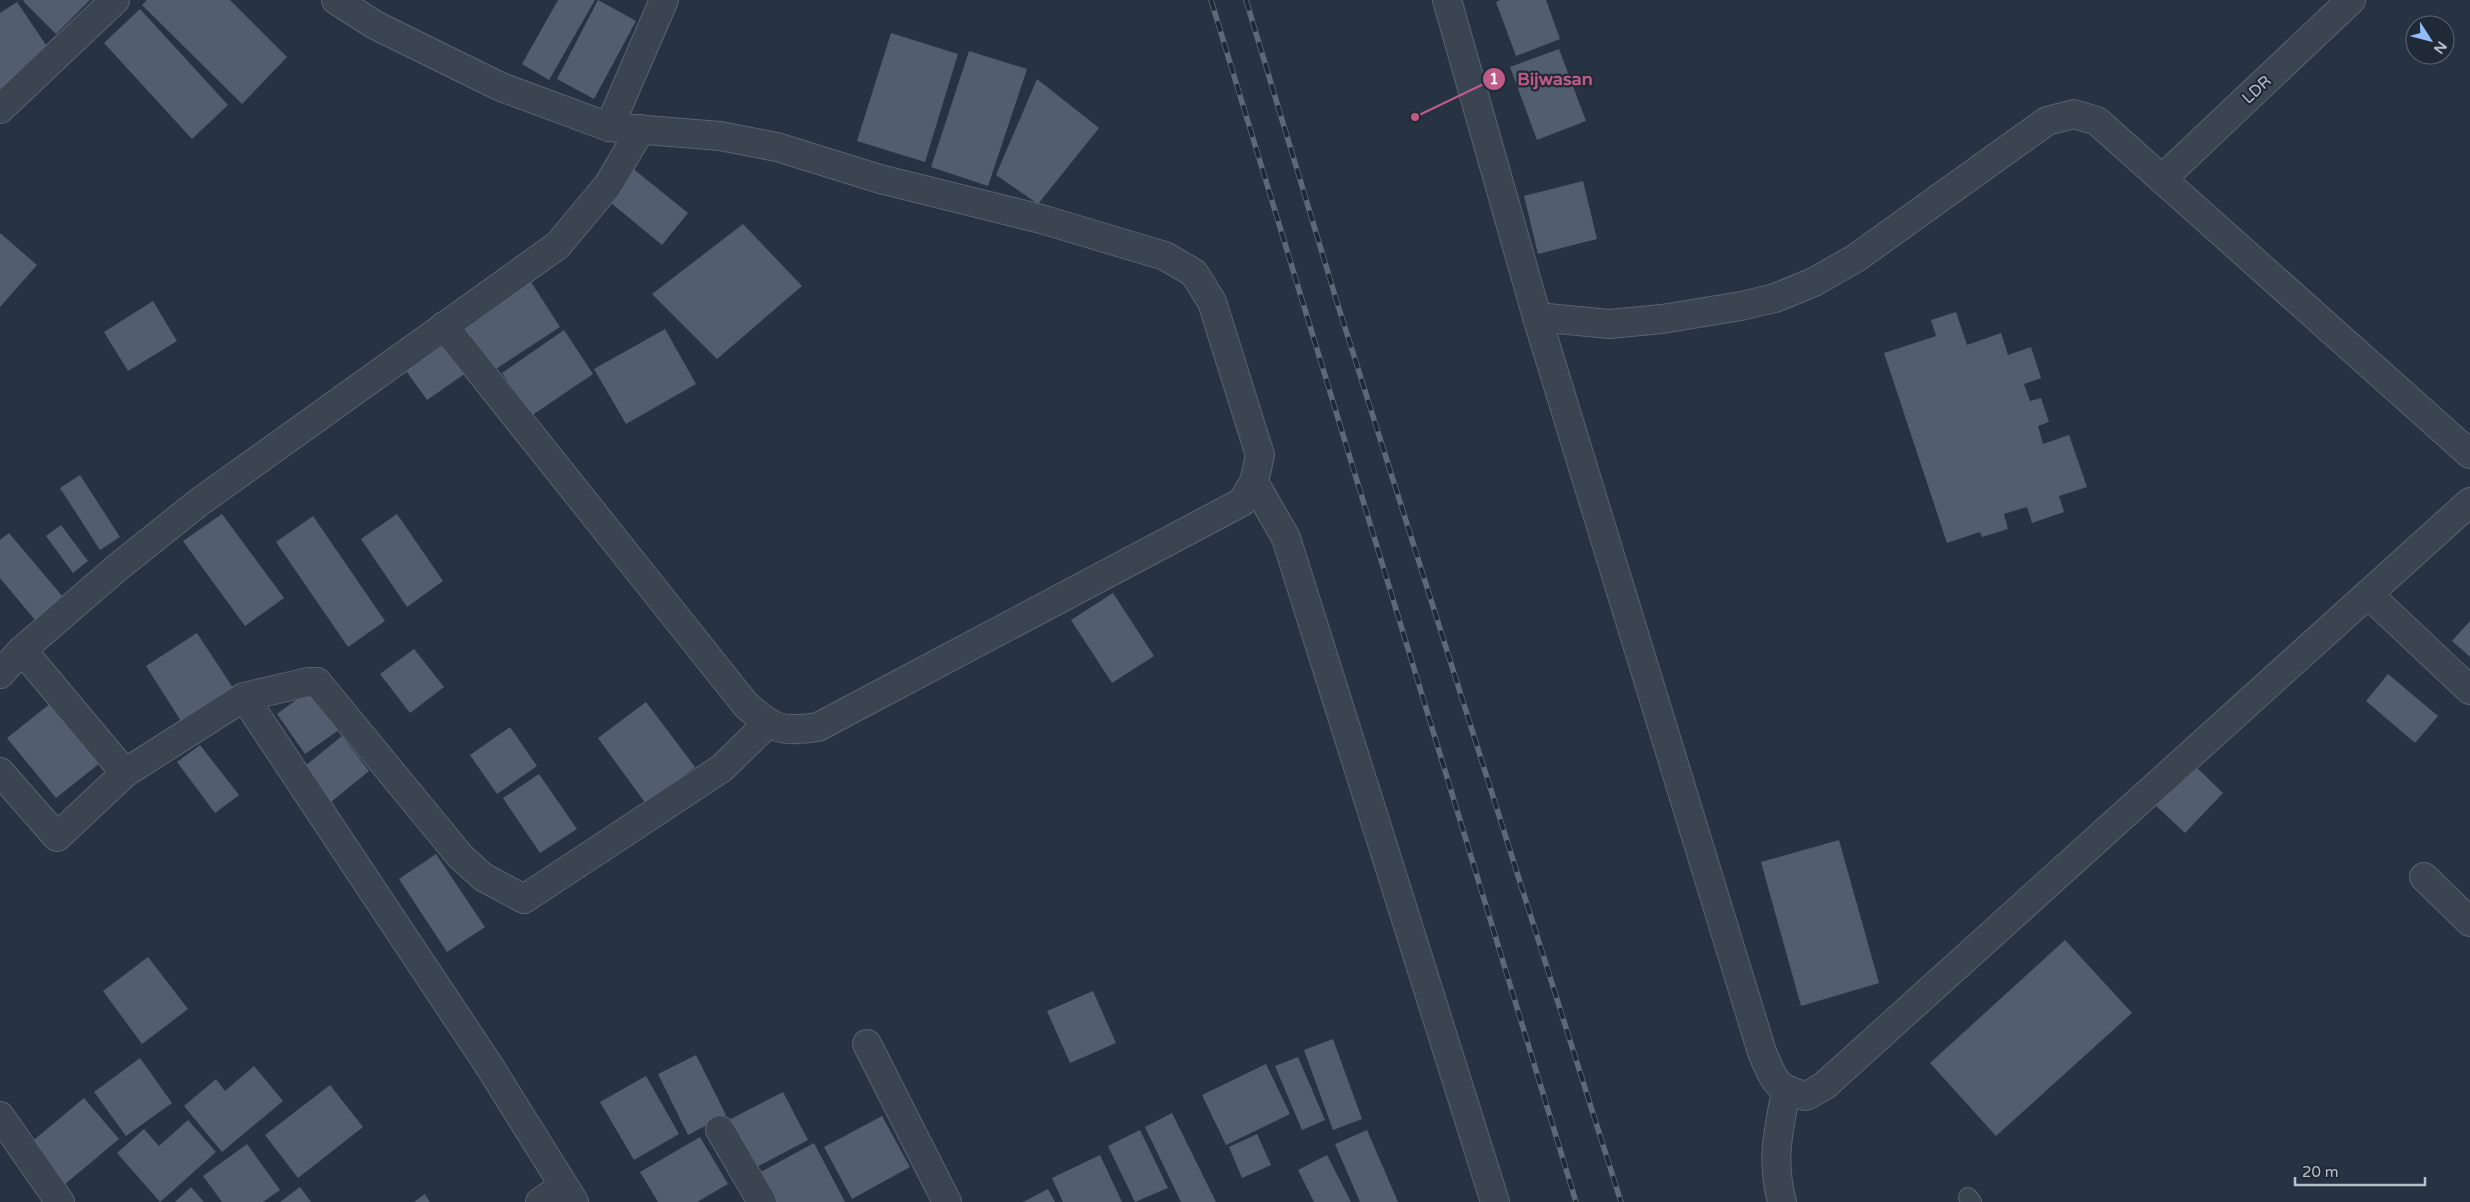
<svg xmlns="http://www.w3.org/2000/svg" width="2470" height="1202" viewBox="0 0 2470 1202" font-family="'Varela Round',sans-serif">
<rect width="100%" height="100%" fill="#273342"/>
<g fill="#525e6f">
<polygon points="24,0 90,0 56,34 23,1"/>
<polygon points="147,0 230,0 287,57 242,104 142,5"/>
<polygon points="558,0 595,0 549,80 522,64"/>
<polygon points="598,0 636,21 594,99 557,79"/>
<polygon points="1500,0 1546,0 1560,39 1516,56 1496,2"/>
<polygon points="17,2 52,54 0,88 0,13"/>
<polygon points="140,9 228,105 192,139 104,43"/>
<polygon points="891,33 958,54 925,162 857,141"/>
<polygon points="1559,49 1586,121 1537,140 1510,67"/>
<polygon points="969,51 1027,69 988,186 931,167"/>
<polygon points="1037,79 1099,128 1038,204 996,175"/>
<polygon points="631,167 688,213 662,245 605,198"/>
<polygon points="1583,181 1597,239 1538,254 1524,196"/>
<polygon points="743,224 802,286 717,359 652,294"/>
<polygon points="0,233 37,265 0,307"/>
<polygon points="529,279 560,327 488,374 457,326"/>
<polygon points="153,301 177,341 128,371 104,332"/>
<polygon points="1956,312 1967,345 2001,333 2008,355 2031,347 2041,378 2024,384 2030,401 2041,398 2049,422 2038,426 2043,444 2069,435 2087,487 2059,496 2064,512 2032,523 2027,507 2004,514 2008,529 1982,537 1980,532 1947,543 1884,353 1936,336 1931,320"/>
<polygon points="665,329 696,384 626,424 594,369"/>
<polygon points="564,330 593,374 531,416 502,373"/>
<polygon points="441,332 469,371 427,400 399,361"/>
<polygon points="80,475 120,537 100,550 60,488"/>
<polygon points="222,514 284,598 245,626 183,541"/>
<polygon points="397,514 443,581 407,607 361,539"/>
<polygon points="313,516 385,621 348,647 276,542"/>
<polygon points="61,525 88,561 73,573 46,536"/>
<polygon points="9,533 63,597 35,620 0,578 0,540"/>
<polygon points="1113,593 1154,656 1112,683 1071,620"/>
<polygon points="2470,621 2470,657 2452,641"/>
<polygon points="197,633 233,688 181,721 146,666"/>
<polygon points="414,649 444,687 410,713 380,674"/>
<polygon points="2388,674 2438,716 2415,743 2366,701"/>
<polygon points="314,687 343,727 305,754 277,714"/>
<polygon points="56,699 105,759 56,798 7,738"/>
<polygon points="646,702 695,767 646,804 598,738"/>
<polygon points="510,727 537,766 497,794 470,755"/>
<polygon points="342,736 369,771 326,806 299,771"/>
<polygon points="200,745 239,795 215,813 177,762"/>
<polygon points="2189,760 2223,793 2185,833 2151,801"/>
<polygon points="539,774 577,829 540,853 503,798"/>
<polygon points="1839,840 1879,983 1801,1006 1761,862"/>
<polygon points="436,854 485,927 447,952 399,879"/>
<polygon points="2065,940 2132,1013 1996,1136 1930,1063"/>
<polygon points="148,957 188,1009 142,1044 103,991"/>
<polygon points="1093,991 1116,1043 1070,1063 1047,1011"/>
<polygon points="1333,1039 1362,1119 1333,1130 1304,1050"/>
<polygon points="696,1055 726,1115 688,1135 658,1074"/>
<polygon points="1298,1057 1325,1120 1302,1130 1275,1066"/>
<polygon points="140,1058 172,1103 126,1136 94,1092"/>
<polygon points="1266,1064 1290,1114 1226,1145 1202,1095"/>
<polygon points="254,1066 283,1101 222,1152 184,1106 216,1079 225,1091"/>
<polygon points="646,1076 679,1134 634,1160 600,1102"/>
<polygon points="330,1085 363,1127 298,1178 265,1135"/>
<polygon points="783,1092 808,1140 749,1171 723,1123"/>
<polygon points="84,1098 119,1139 64,1185 29,1144"/>
<polygon points="1172,1113 1216,1202 1181,1202 1145,1127"/>
<polygon points="882,1116 910,1167 852,1199 824,1147"/>
<polygon points="188,1120 216,1152 160,1202 117,1153 144,1129 159,1146"/>
<polygon points="1140,1130 1168,1188 1135,1202 1108,1146"/>
<polygon points="1367,1130 1398,1202 1360,1202 1335,1144"/>
<polygon points="1257,1134 1271,1165 1242,1178 1229,1147"/>
<polygon points="700,1137 728,1184 697,1202 658,1202 640,1172"/>
<polygon points="814,1143 845,1202 767,1202 753,1176"/>
<polygon points="247,1144 280,1190 263,1202 222,1202 203,1176"/>
<polygon points="1100,1155 1122,1202 1063,1202 1052,1178"/>
<polygon points="1327,1155 1351,1202 1314,1202 1298,1170"/>
<polygon points="191,1187 204,1202 175,1202"/>
<polygon points="300,1187 311,1202 280,1202"/>
<polygon points="1048,1189 1055,1202 1023,1202"/>
<polygon points="425,1194 430,1202 414,1202"/>
</g>
<g fill="none" stroke-linecap="round" stroke-linejoin="round">
<g stroke="#59636f" stroke-width="20">
<polyline id="lane" points="1968,1197 1972,1202"/>
</g>
<g stroke="#59636f" stroke-width="30">
<g id="street">
<path d="M336,0L375,25L501,87L609,127L720,136L777,147L880,179L1041,219L1165,256L1194,273L1212,302L1260,455L1254,482L1242,502L818,727C781,732 774,730 746,705L444,326"/>
<path d="M1447,0L1537,317L1762,1052C1774,1080 1775,1089 1806,1096L1824,1086L2470,502"/>
<polyline points="0,109 115,0"/>
<polyline points="609,127 664,0"/>
<polyline points="2162,179 2351,0"/>
<polyline points="1537,317 1609,324 1662,319 1741,306 1775,298 1814,282 1856,258 2047,121 2074,114 2097,121 2470,454"/>
<polyline points="1254,482 1286,538 1495,1202"/>
<polyline points="2368,594 2470,690"/>
<polyline points="22,650 125,773 244,697 308,682 317,682 460,856 483,877 524,899 722,768 767,724"/>
<polyline points="0,674 22,650 118,567 198,503 558,245 608,185 641,129"/>
<polyline points="244,697 488,1064 574,1202"/>
<polyline points="0,772 57,837 125,773"/>
<polyline points="2424,877 2470,922"/>
<polyline points="867,1044 947,1202"/>
<polyline points="0,1116 60,1202"/>
<polyline points="720,1130 762,1202"/>
<polyline points="540,1202 564,1186"/>
<path d="M1782,1202C1771,1160 1778,1133 1786,1091"/>
</g>
</g>
<use href="#lane" stroke="#3b4551" stroke-width="18"/>
<use href="#street" stroke="#3b4551" stroke-width="28"/>
<g stroke="#5d6978" stroke-width="5.5">
<g id="rail">
<polyline points="1211,0 1576,1202"/>
<polyline points="1246,0 1336,299 1621,1202"/>
</g>
</g>
<use href="#rail" stroke="#202a37" stroke-width="4" stroke-dasharray="11" stroke-linecap="butt"/>
</g>
<g text-anchor="middle" stroke-width="4.5" stroke-linejoin="round" paint-order="stroke">
<g font-size="16" fill="#b8c0cb" stroke="#202a37">
<text transform="translate(2256 89) rotate(-43)" y="6">LDR</text>
</g>
</g>
<path fill="none" stroke="#be5b88" stroke-width="2" d="M1415 117L1494 79"/>
<g fill="#be5b88" stroke="#202a37" stroke-width="2">
<circle cx="1415" cy="117" r="5"/>
<circle cx="1494" cy="79" r="12"/>
</g>
<g font-size="15" text-anchor="middle" font-weight="bold" fill="#fff">
<text x="1494" y="84">1</text>
</g>
<g font-size="18" text-anchor="middle" font-weight="bold" fill="#be5b88" stroke="#202a37" stroke-width="4.5" stroke-linejoin="round" paint-order="stroke">
<text x="1555" y="85">Bijwasan</text>
</g>
<g transform="translate(2430 40) rotate(126)"><circle r="24" fill="#202a37" stroke="#5d6672"/>
<path d="M0-4L9 19L0 12L-9 19Z" fill="#92bcf7"/>
<text y="-8" font-size="14" font-weight="bold" text-anchor="middle" fill="#b8c0cb">N</text>
</g>
<path d="M2295 1177v8h130v-8" fill="none" stroke="#b8c0cb" stroke-width="2.5"/>
<text x="2302" y="1177" font-size="15" fill="#b8c0cb" stroke="#202a37" stroke-width="4" paint-order="stroke">20 m</text>
</svg>
